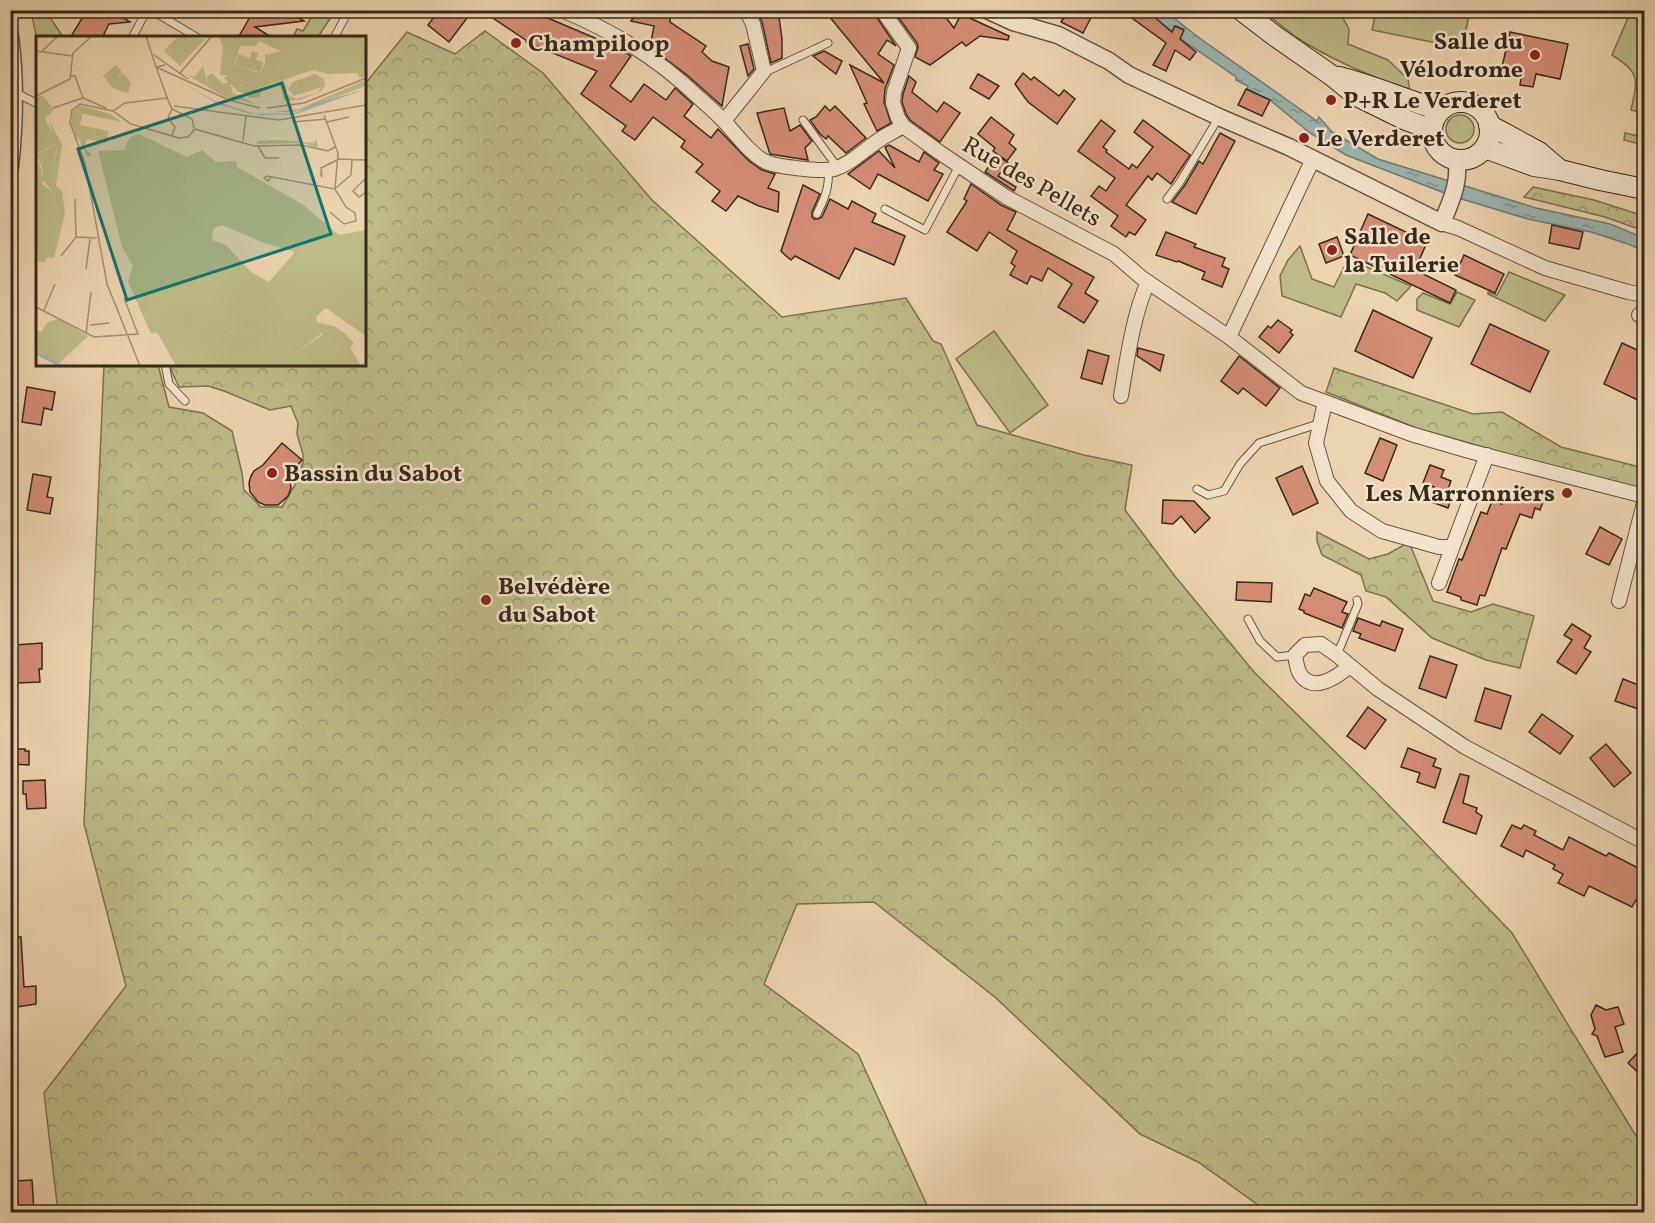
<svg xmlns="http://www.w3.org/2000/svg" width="1655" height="1223" viewBox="0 0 1655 1223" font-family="Vollkorn,serif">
<defs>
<pattern id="forest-crowns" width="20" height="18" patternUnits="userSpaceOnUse" patternTransform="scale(1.5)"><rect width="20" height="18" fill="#bdbc88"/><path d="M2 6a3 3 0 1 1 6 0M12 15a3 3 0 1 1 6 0" fill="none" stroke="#9a996e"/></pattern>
<pattern id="water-ripples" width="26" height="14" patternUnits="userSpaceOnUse" patternTransform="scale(1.5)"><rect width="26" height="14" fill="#9ab7b2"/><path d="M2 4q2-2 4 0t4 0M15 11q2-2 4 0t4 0" fill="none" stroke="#7e9590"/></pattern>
</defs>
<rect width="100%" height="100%" fill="#edd4b0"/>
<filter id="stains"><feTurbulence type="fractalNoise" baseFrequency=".00333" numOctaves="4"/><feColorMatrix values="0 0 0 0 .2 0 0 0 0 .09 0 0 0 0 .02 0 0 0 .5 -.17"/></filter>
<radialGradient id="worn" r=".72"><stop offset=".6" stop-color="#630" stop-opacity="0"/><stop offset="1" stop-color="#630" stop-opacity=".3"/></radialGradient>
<g fill="#bdbc88" stroke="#797250" stroke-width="1.5">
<polygon points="31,11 46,11 63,37 38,38 37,40"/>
<polygon points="315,11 335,11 318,37 293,37 297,29 303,31"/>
<path d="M1263,11H1339L1349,29L1348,44L1388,60L1408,79L1410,91C1371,76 1331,60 1296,37C1285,29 1274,19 1263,11Z"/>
<polygon points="1376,11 1470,11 1462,48 1372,30"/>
<path d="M1631,11H1637L1644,16V145L1624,140L1625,133L1638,136L1643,113L1631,110C1638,78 1640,73 1612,55Z"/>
<circle cx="1460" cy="129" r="14"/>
<polygon points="1300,246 1312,279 1334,287 1344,267 1355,262 1411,286 1397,301 1385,293 1356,284 1341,317 1282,296 1280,276 1288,260"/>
<polygon points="1509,272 1565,295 1545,321 1488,294 1488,292 1497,295"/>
<polygon points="1457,292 1475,300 1459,327 1417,310 1417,299 1423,293 1450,304"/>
<polygon points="994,331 1048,405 1010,433 956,359"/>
</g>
<g fill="url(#forest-crowns)" stroke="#797250" stroke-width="1.5">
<polygon points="485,31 543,73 652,200 782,317 906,298 933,341 941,344 977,425 1084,455 1132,465 1125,510 1174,575 1254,672 1376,792 1512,933 1644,1149 1644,1212 1268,1212 1198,1162 1140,1134 996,998 874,902 797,904 764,984 858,1054 930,1212 58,1212 44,1093 126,986 84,824 104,365 158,365 169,407 203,413 232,431 242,473 244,490 261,507 282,507 295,485 303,462 303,454 297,434 298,423 291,406 270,410 224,391 208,386 179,387 171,370 170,365 364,364 365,84 407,32 455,54"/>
<polygon points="1533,187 1594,200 1644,216 1644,231 1605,217 1524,197"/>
<polygon points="1334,368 1473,414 1502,412 1561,447 1644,468 1644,490 1633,489 1419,429 1326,392"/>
<polygon points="1317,532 1369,559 1388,554 1409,542 1433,601 1471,612 1493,604 1534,616 1520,668 1486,660 1432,638 1386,597 1366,591 1361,575 1322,555 1317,541"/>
</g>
<polygon fill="url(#water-ripples)" stroke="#727e75" stroke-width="1.5" points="1146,11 1165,11 1198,37 1317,121 1319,117 1332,132 1378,159 1536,208 1610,224 1644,238 1644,251 1628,244 1591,232 1528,219 1455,197 1346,155 1310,133 1270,100 1247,89 1248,86 1236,80 1236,77 1181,39"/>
<g fill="#d58d76" stroke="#352919" stroke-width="1.5">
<polygon points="87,10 111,10 130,22 109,24 102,38 70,38"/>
<polygon points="254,10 286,10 304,21 255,27 273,38 238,38"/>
<polygon points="439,10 473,10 449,42 428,25"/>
<polygon points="481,10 529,10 616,47 631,56 610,86 631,102 644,84 666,100 675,88 693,104 684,116 711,138 718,129 749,161 762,170 775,174 768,188 779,192 778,212 759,206 738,196 726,211 712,201 720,191 696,172 703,164 681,147 685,141 653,117 635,140 622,131 626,126 581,94 597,71 526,42 527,41"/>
<polygon points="639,10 671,10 670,22 706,46 702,52 712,61 729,67 722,106 687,75 650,47 654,26 631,21"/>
<polygon points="756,10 778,10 782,39 782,58 771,63 762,22"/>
<polygon points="824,10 873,10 875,15 896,46 887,40 878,54 894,65 885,89 884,102 891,123 877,131 864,104 867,103 850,65 884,83"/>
<polygon points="893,10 934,10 940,18 944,15 954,28 961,14 1009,36 1008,40 980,36 966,46 962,42 930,65 915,57 918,47 917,43"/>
<polygon points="1069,10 1095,10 1083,33 1061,22"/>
<polygon points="1121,10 1146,10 1172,32 1175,26 1184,30 1180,39 1196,52 1190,60 1175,50 1166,71 1153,65 1166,43"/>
<polygon points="1510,32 1568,44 1560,79 1536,74 1533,87 1520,85 1522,71 1502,67"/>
<polygon points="748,44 754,69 748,76 740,46"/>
<polygon points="824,51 842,61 836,74 813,56"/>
<polygon points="1023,73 1031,80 1034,77 1059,96 1064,90 1075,99 1057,124 1028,102 1015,84"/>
<polygon points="978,74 999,86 989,99 970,88"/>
<polygon points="909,76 916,82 912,92 937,112 944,102 960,113 940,142 910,120 906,114 902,102 903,94"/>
<polygon points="1246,89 1270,100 1262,116 1238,105"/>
<polygon points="825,106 830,111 835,106 866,138 846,153 828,136 826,139 820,134 810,120 816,117"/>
<polygon points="784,108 790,131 800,125 812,141 805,148 808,160 770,154 757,113"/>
<polygon points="991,117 1014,135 1009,143 1016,149 1007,161 993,151 995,148 978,134"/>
<polygon points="1101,120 1115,131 1103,147 1107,150 1106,152 1129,169 1132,164 1137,168 1153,147 1134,132 1143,120 1190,155 1171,184 1157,173 1152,180 1148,176 1126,205 1146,220 1135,235 1129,232 1126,237 1111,226 1118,216 1091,196 1099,186 1106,191 1115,178 1078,151"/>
<polygon points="1220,133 1235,141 1196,214 1172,202 1185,185 1199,161 1203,164"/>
<polygon points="889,145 919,162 924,152 939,163 934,170 943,174 928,201 878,174 870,189 848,174 879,151 895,168 885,147"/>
<polygon points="997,155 1008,163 998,176 1016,187 1014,191 985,172"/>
<polygon points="971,184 1001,205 1016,212 1007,230 1094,277 1085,293 1098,301 1084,323 1058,307 1072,284 1048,268 1042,281 1031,276 1027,284 1010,275 1015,266 1011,263 1017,251 989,232 977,251 947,232 967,201 964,199"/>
<polygon points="803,185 820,194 812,212 812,217 814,219 818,219 822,217 830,199 848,209 852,201 876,214 872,222 905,236 894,265 855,248 839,279 795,256 791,260 785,255 781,251"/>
<polygon points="1368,214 1427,242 1415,270 1456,290 1450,303 1350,255"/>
<polygon points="1552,225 1583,232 1579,249 1549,243"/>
<polygon points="1166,232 1196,244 1194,247 1225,258 1222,266 1229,269 1222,287 1202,279 1205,272 1178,261 1177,262 1156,255"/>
<polygon points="1337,237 1344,256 1326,263 1319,244"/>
<polygon points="1464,255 1504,274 1495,293 1455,275"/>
<polygon points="1373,310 1432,338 1413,378 1355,351"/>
<polygon points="1278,320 1292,330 1290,332 1293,335 1279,353 1259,337 1268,326 1271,328"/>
<polygon points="1490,324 1549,351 1530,392 1471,364"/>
<polygon points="1622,343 1644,353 1644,403 1604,384"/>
<polygon points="1138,348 1164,355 1160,371 1137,356"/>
<polygon points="1088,350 1109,356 1102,384 1081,378"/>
<polygon points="1239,356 1280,388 1266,406 1243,388 1238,394 1221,381"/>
<polygon points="27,387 55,392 52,410 44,408 41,425 22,422"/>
<polygon points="1380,438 1397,445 1383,481 1365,473"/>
<polygon points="282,443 302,460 289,475 291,488 288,496 278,505 265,505 258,502 250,492 249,483 251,476 254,471 263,465"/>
<polygon points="1430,465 1444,470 1441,477 1451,481 1447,492 1453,494 1448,508 1429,501 1434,487 1423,483"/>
<polygon points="1302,466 1318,503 1293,515 1276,478"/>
<polygon points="33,474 51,477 47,497 53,498 50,514 27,510"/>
<polygon points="1521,487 1545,496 1540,510 1535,508 1532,518 1520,514 1506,549 1502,548 1485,596 1480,595 1477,605 1461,600 1461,597 1447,592 1459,559 1462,560 1481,512 1487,514 1492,501 1502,504 1505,496 1516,500"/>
<polygon points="1163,500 1194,501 1210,518 1195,533 1181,516 1173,524 1162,523"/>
<polygon points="1600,527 1622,539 1609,565 1586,554"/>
<polygon points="1237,582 1272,583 1271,602 1236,600"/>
<polygon points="1314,588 1347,602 1342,612 1348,614 1342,628 1304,613 1304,611 1299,609 1305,594 1310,596"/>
<polygon points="1358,618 1380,626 1382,621 1403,629 1395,651 1359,638 1361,634 1353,631"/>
<polygon points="1572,624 1591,636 1584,648 1591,652 1576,674 1557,662 1572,640 1564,635"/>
<polygon points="42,643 42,669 39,669 40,682 16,683 15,645"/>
<polygon points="1430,656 1457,665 1446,698 1419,688"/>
<polygon points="1623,679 1644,687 1644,711 1615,701"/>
<polygon points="1485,688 1511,696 1501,729 1475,721"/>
<polygon points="1368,707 1386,720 1365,749 1347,736"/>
<polygon points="1542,714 1573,736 1560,754 1529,732"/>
<polygon points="1606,744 1631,773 1614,787 1590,758"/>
<polygon points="1408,748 1436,759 1433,766 1441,769 1435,788 1417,782 1420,773 1401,767"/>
<polygon points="10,749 25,749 25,751 29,751 29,765 10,764"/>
<polygon points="1460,774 1469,776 1463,803 1477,808 1476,812 1482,816 1476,834 1443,822"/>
<polygon points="45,780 46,808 27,809 26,794 23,794 23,781"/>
<polygon points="1512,825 1521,829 1524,825 1536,831 1534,835 1563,850 1569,837 1606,856 1609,853 1644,871 1644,905 1636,900 1632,907 1589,886 1584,896 1558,883 1563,874 1553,869 1555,865 1526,850 1523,857 1501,846"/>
<polygon points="10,937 21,937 24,987 36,986 36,1004 10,1008"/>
<polygon points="1596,1005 1606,1010 1618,1007 1624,1024 1615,1027 1623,1052 1605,1057 1597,1036 1592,1034 1595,1029 1591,1015"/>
<polygon points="1644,1046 1644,1078 1628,1063"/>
<polygon points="32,1180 34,1212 19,1212 16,1181"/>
</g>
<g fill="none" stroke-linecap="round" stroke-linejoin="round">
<g stroke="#63543f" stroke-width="9">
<g id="service">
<polyline points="151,10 198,38"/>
<polyline points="786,10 787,13"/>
<polyline points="132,38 147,10"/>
<polyline points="334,38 349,10"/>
<polyline points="764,71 772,69 828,43"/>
<polyline points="16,93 38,104"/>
<polyline points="803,120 838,168"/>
<polyline points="1167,199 1180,182 1219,117"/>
<polyline points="885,209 925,230 959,166"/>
<path d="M817,214C824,199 830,187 828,170"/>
<polyline points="165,364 169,384 185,401"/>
<polyline points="1197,489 1208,495 1224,491 1240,464 1259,443 1321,423"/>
<polyline points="1248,619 1260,641 1277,657 1295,655"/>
<polyline points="1337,655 1358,604 1357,600"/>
</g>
</g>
<g stroke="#63543f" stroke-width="16">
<g id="minor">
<path d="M562,10C614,32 656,57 697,96C706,104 715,112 724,121C736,134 750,154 766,162C778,167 822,172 834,169C850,164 862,152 876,142C884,136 894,132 903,126"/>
<polyline points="882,10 909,48 894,92 893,103 898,118 903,126 939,152 1006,197 1114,254 1142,278 1229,337 1301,393 1411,434 1469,451 1644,496"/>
<polyline points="724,121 764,71 753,24 746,10"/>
<polyline points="1442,223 1458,228 1545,268 1628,292 1644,295"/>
<polyline points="1639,315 1644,317"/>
<polyline points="1229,337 1313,159"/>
<path d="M1121,396C1127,360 1133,315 1148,282"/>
<polyline points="1325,402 1316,443 1327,481 1351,511 1382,531 1439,547 1452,547"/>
<polyline points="1439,583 1487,455"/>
<polyline points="1619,601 1644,503"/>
<path d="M1350,666C1337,677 1313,694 1300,674C1297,669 1296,661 1295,655L1305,645L1321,644L1337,655L1378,689L1465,747L1644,842"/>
</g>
</g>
<g stroke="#63543f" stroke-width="19">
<g id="tertiary">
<path d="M987,10L1013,22L1058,35L1109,61L1129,75L1219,117L1289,147L1442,223C1450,203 1461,181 1456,160"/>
<path d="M10,36C16,81 15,122 10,167"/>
</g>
</g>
<g stroke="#352919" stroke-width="22">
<g id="secondary">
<polyline points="1241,10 1275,36 1331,75 1357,96 1406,120 1422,126 1432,132"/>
<path d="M1339,77C1374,86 1406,100 1440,110"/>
<circle cx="1461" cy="131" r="29"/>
<polyline points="1489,125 1539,152 1560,170"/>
<polyline points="1485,148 1534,166 1560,170 1600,180 1644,189"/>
</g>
</g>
<use href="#service" stroke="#f3e3cc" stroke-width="7"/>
<use href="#minor" stroke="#f3e3cc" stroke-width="14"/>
<use href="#tertiary" stroke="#f3e3cc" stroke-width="16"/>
<use href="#secondary" stroke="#f3e3cc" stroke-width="20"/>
</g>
<g fill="#8f2418" stroke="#f3e3cc" stroke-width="2">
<circle cx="516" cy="43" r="6"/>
<circle cx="1535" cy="55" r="6"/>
<circle cx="1331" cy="100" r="6"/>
<circle cx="1304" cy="138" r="6"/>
<circle cx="1332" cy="250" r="6"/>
<circle cx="272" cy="473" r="6"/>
<circle cx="1567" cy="493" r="6"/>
<circle cx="486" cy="600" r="6"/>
</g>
<g text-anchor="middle" stroke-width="5" stroke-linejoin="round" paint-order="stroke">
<g font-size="24" font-weight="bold" fill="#352919" stroke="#f3e3cc" text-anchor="start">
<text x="1523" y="49" text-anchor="end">Salle du<tspan x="1523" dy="28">Vélodrome</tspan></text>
<text x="528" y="51">Champiloop</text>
<text x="1343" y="108">P+R Le Verderet</text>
<text x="1316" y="146">Le Verderet</text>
<text x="1344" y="244">Salle de<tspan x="1344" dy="28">la Tuilerie</tspan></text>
<text x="284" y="481">Bassin du Sabot</text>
<text x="1555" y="501" text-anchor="end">Les Marronniers</text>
<text x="498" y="594">Belvédère<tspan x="498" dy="28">du Sabot</tspan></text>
</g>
<g font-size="24" fill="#352919" stroke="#f3e3cc">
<text transform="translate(1032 181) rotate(30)" y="8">Rue des Pellets</text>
</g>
</g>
<g transform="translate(36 36)">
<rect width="330" height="330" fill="#edd4b0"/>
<path d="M142,0L169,3L144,30L128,15ZM216,15L222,17L220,24L227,26L224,36L199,29L202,18L214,22ZM246,15L249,17L244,30L229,27V19ZM80,29L86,36L81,41L87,37L95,47L92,57L77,52L67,40ZM167,30L172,49L171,40L176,37L187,48L193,46L197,57L220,68L189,61L148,37L158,41ZM279,38L288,43L289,50L285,55L264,64L248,65L244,49L250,48L251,58L260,63L282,56L286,51L258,60L252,53L257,46ZM192,39L209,52L219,49L220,53L225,52L224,61L213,62L212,58L203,56L188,42ZM38,76L46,78L44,89L73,95L70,107L51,103L48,112L56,119L51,121L38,92ZM0,122L6,134L5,147L18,157L22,181L8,203L0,193ZM22,283L52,300L22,328L0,315V294L5,296L12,286ZM205,292L257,319L289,297L314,311L325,330H201L184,300Z" fill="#bdbc88"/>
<path d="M330,0V40L324,42L321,37L292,38L277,34L220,53L218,49L210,53L193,39H184L187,10L182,0ZM223,5L249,17L244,30L229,27L224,37L198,29L204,10H220ZM330,44V50L259,76H238L263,73ZM43,69L74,78L86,86L39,76L42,109L35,89L36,76ZM13,84L26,109L20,149L26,155L29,179L18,222L11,221L9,226H2L0,193L8,203L22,181L18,157L8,146L11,143L16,145L21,112ZM103,98L151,121L166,114L180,126L200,125L201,131L266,168L303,199L330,194V300L290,272L280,281L281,286L300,291L309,298L318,307L313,313L286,297L257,319L205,292L185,300L201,330H140L121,296L115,298L92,246L97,230L86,211L62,115L88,114L94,101ZM186,189L228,207L259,216L233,246L215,236L190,209L176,204L177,193ZM280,102L282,112L267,107L221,108V105L244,104L278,107Z" fill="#bdbc88" fill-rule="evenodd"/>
<path d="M6,59L18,73L9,83L22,107L0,118V62Z" fill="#bdbc88"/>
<path d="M21,108L16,146L11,143L5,147L7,133L0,119Z" fill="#bdbc88"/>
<path d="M142,44L179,65L218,78L260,77L277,68L330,53L260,78L226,79L214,78L182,68Z" fill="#9ab7b2"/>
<path fill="none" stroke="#9ab7b2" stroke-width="3" d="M0,317L25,330"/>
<path fill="none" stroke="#a39074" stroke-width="1.5" d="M110,0L120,31L193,64L224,72M0,15L36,20M5,16L22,0M118,19L152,43M129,29L120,31L132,64L136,73L156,83L158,92M144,37L176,0M35,40H39L47,62L70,72M0,60L34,43L37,17L56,0M138,70L243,84L330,69M17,72L47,62M231,72L268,67L330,42M136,73L132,82L139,91L136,99M77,75L95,88L143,102L152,101L159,93M288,79L302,117L299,153M257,86L290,83M291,86L313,81M159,93L218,110L265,109L292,115L299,111M207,105L210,80M222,110L229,122H243M284,137L286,141L285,132L303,123L330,124M235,141L232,145L228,142L231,140L299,153M330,142L317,155L323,161L330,156M300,152L315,139L316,123M39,163L40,201M294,176L308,188L320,185L319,177L310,171L299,153M25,220L40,201L61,202M50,233L54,203M0,271L58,301L102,298L88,262M8,274L19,248M54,289L73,287M50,298L55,256M104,330L71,248L49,127L34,87L36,74L44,68L77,75L89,67L131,62"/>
<path fill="#0f766e" fill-opacity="0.15" stroke="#0f766e" stroke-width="3" d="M246,47L295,198L91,264L42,113Z"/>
<rect width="330" height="330" fill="none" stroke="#352919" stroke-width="3"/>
</g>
<rect width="1655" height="1223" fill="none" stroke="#edd4b0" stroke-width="36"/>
<rect x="12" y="12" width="1631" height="1199" fill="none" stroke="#352919" stroke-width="3"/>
<rect x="18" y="18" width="1619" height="1187" fill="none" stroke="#352919" stroke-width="1.5"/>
<rect width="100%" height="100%" filter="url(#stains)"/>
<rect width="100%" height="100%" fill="url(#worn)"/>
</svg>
